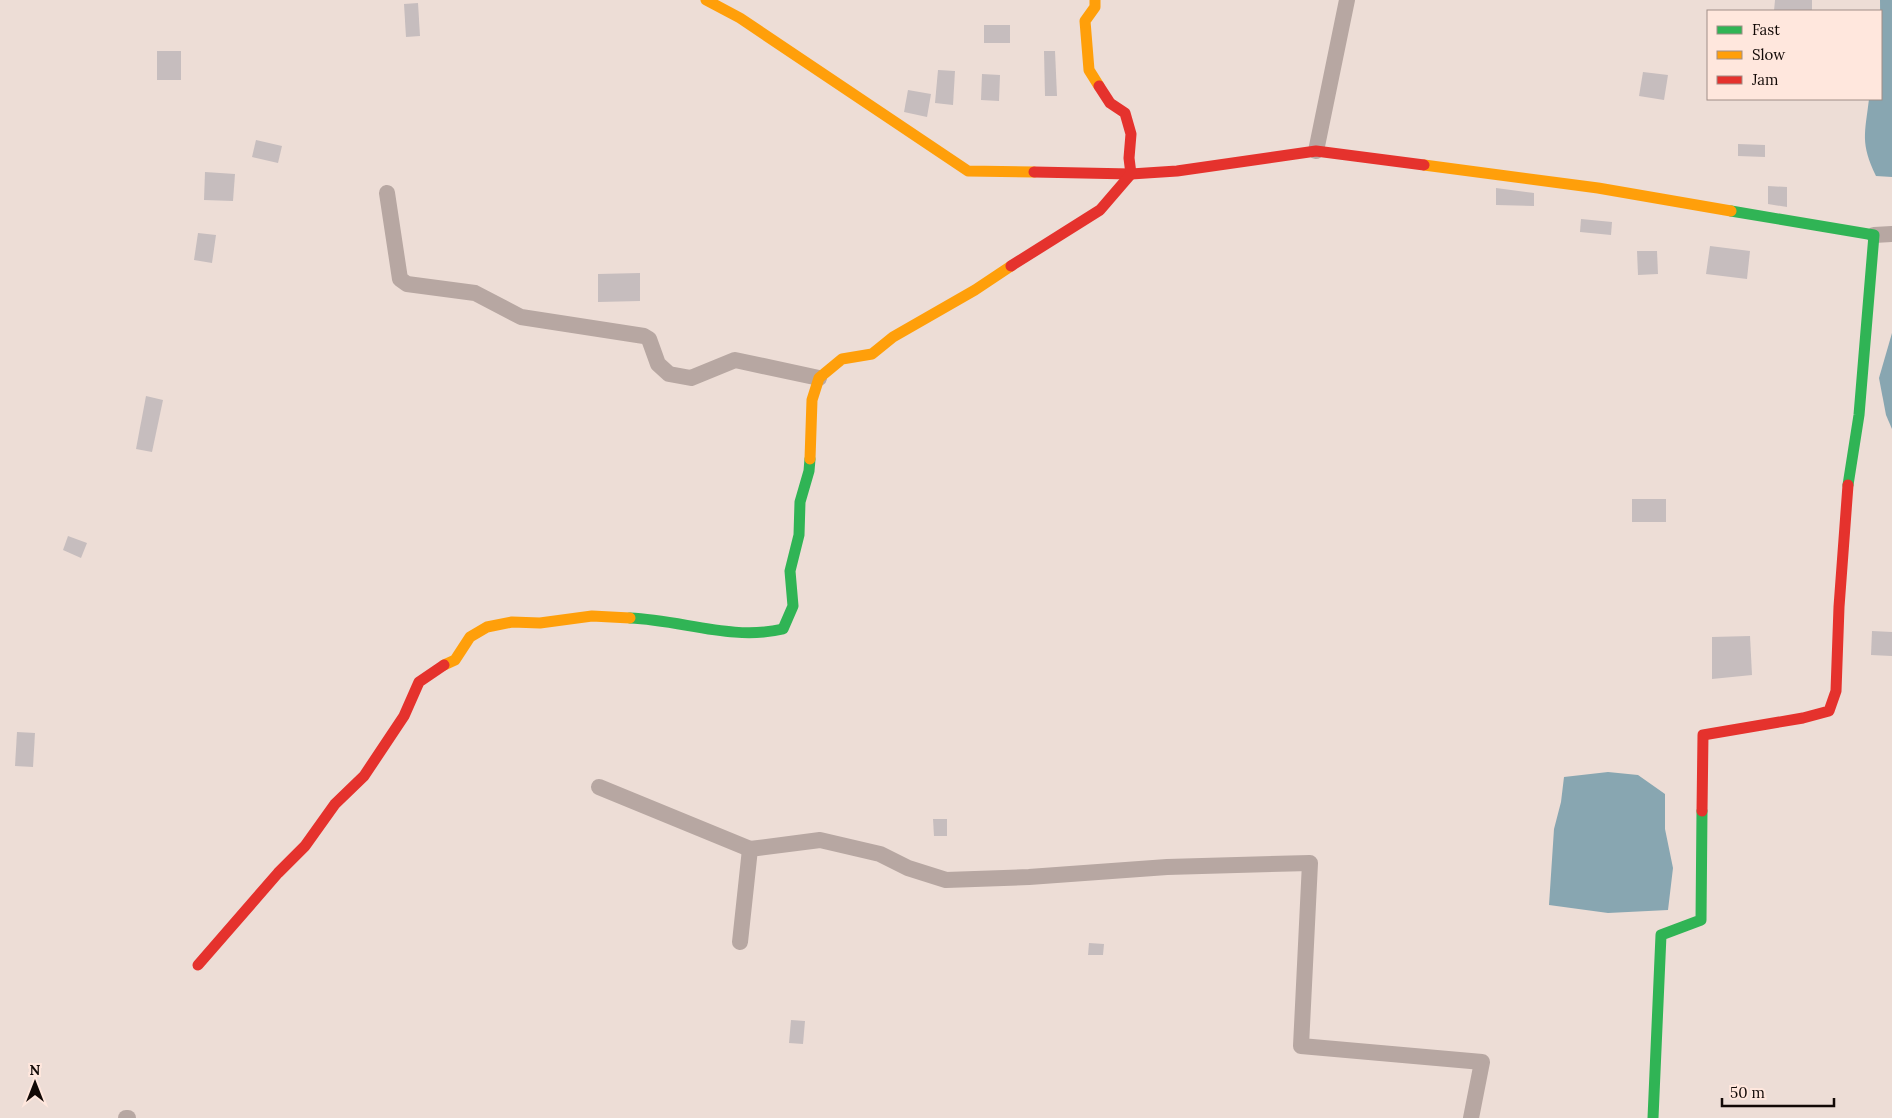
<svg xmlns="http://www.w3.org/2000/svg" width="1892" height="1118" viewBox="0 0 1892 1118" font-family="Lora,serif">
<rect width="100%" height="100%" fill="#edddd6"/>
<g fill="#88a6b1">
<path d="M1880,0H1892V177L1876,176C1860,143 1865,133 1869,99H1881Z"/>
<polygon points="1892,333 1892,429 1886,415 1879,378"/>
<polygon points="1608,772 1638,775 1665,794 1665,829 1673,868 1668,910 1608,913 1549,905 1554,829 1561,802 1564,777"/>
</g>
<g fill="#c6bdbe">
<polygon points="1775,0 1812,0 1812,11 1774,11"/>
<polygon points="418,3 420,36 406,37 404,4"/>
<rect x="984" y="25" width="26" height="18"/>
<rect x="157" y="51" width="24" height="29"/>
<polygon points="1044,51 1055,51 1057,96 1045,96"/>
<polygon points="938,70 955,71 953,105 935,103"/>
<polygon points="1643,72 1668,75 1664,100 1639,96"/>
<polygon points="982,74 1000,75 999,101 981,100"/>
<polygon points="908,90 931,94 927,117 904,112"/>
<polygon points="256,140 282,146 278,163 252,157"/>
<polygon points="1738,144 1765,145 1765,157 1738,156"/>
<polygon points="205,172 235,174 233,201 204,200"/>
<polygon points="1768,186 1787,187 1787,207 1768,204"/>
<polygon points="1496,188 1534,193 1534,206 1496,205"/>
<polygon points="1581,219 1612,222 1611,235 1580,232"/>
<polygon points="198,233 216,235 212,263 194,260"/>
<polygon points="1710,246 1750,251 1747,279 1706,274"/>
<polygon points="1637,251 1657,251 1658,274 1638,275"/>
<polygon points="640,273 640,301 598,302 598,274"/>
<polygon points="146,396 163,400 152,452 136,449"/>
<rect x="1632" y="499" width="34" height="23"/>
<polygon points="68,536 87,543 81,558 63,550"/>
<polygon points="1872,631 1892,632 1892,656 1871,655"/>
<polygon points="1750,636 1752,675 1712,679 1712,637"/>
<polygon points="17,732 35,733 33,767 15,766"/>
<polygon points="933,819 947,819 947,836 934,836"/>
<polygon points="1089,943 1104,944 1103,955 1088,955"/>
<polygon points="791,1020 805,1021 803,1044 789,1043"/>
</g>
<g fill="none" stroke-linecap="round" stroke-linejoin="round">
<g stroke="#b7a7a2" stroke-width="16">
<polyline points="1316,151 1347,0"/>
<polyline points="387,193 400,279 407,284 475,293 521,317 644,336 649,339 658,364 669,374 691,378 735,360 819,378"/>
<polyline points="1874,235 1892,234"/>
<polyline points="599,787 750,849"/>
<polyline points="740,942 750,849 820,840 880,854 908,868 946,880 1029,877 1167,867 1310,863 1301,1046 1482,1062 1471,1118"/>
<polyline points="126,1118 128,1118"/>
</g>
<g stroke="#30b455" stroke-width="11">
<polyline points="1731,211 1874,235 1859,415 1848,485"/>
<path d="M630,618C682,620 732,641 783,629L793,606L790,571L799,535L800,502L809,471L810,459"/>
<polyline points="1653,1118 1661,935 1701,920 1702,811"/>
</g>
<g stroke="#ff9f0a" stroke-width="11">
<polyline points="706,0 740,18 968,171 1034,172"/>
<polyline points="1095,0 1095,7 1085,21 1089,70 1099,86"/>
<polyline points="1424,165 1598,188 1731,211"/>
<polyline points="810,459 812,400 819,378 842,359 872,354 893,337 975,290 1011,266"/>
<polyline points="444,665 455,660 470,637 487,627 512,622 540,623 592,616 630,618"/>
</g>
<g stroke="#e5322d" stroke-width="11">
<polyline points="1034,172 1131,174 1177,171 1316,151 1424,165"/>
<polyline points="1011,266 1100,210 1131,174 1129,158 1131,134 1125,113 1110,103 1099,86"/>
<polyline points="1702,811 1703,735 1803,718 1829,711 1836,691 1839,607 1848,485"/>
<polyline points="198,965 278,873 305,846 335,804 364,776 404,716 419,682 444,665"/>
</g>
</g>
<rect x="1707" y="10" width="175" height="90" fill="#ffe7dd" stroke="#a08e87"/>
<rect x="1717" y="26" width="25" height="8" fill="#30b455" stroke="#a08e87"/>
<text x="1752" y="35" font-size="15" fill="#120906">Fast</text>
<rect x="1717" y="51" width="25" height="8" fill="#ff9f0a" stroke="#a08e87"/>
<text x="1752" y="60" font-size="15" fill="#120906">Slow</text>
<rect x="1717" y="76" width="25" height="8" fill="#e5322d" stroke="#a08e87"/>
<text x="1752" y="85" font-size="15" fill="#120906">Jam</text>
<g transform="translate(35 1083)" stroke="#ffe7dd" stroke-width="4" paint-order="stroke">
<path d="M0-4L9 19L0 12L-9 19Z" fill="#120906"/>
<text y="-8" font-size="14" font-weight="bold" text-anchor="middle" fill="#120906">N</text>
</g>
<path d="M1722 1098v8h112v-8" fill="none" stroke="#120906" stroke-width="2.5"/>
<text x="1730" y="1098" font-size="15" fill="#120906" stroke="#ffe7dd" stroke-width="4" paint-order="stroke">50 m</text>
</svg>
